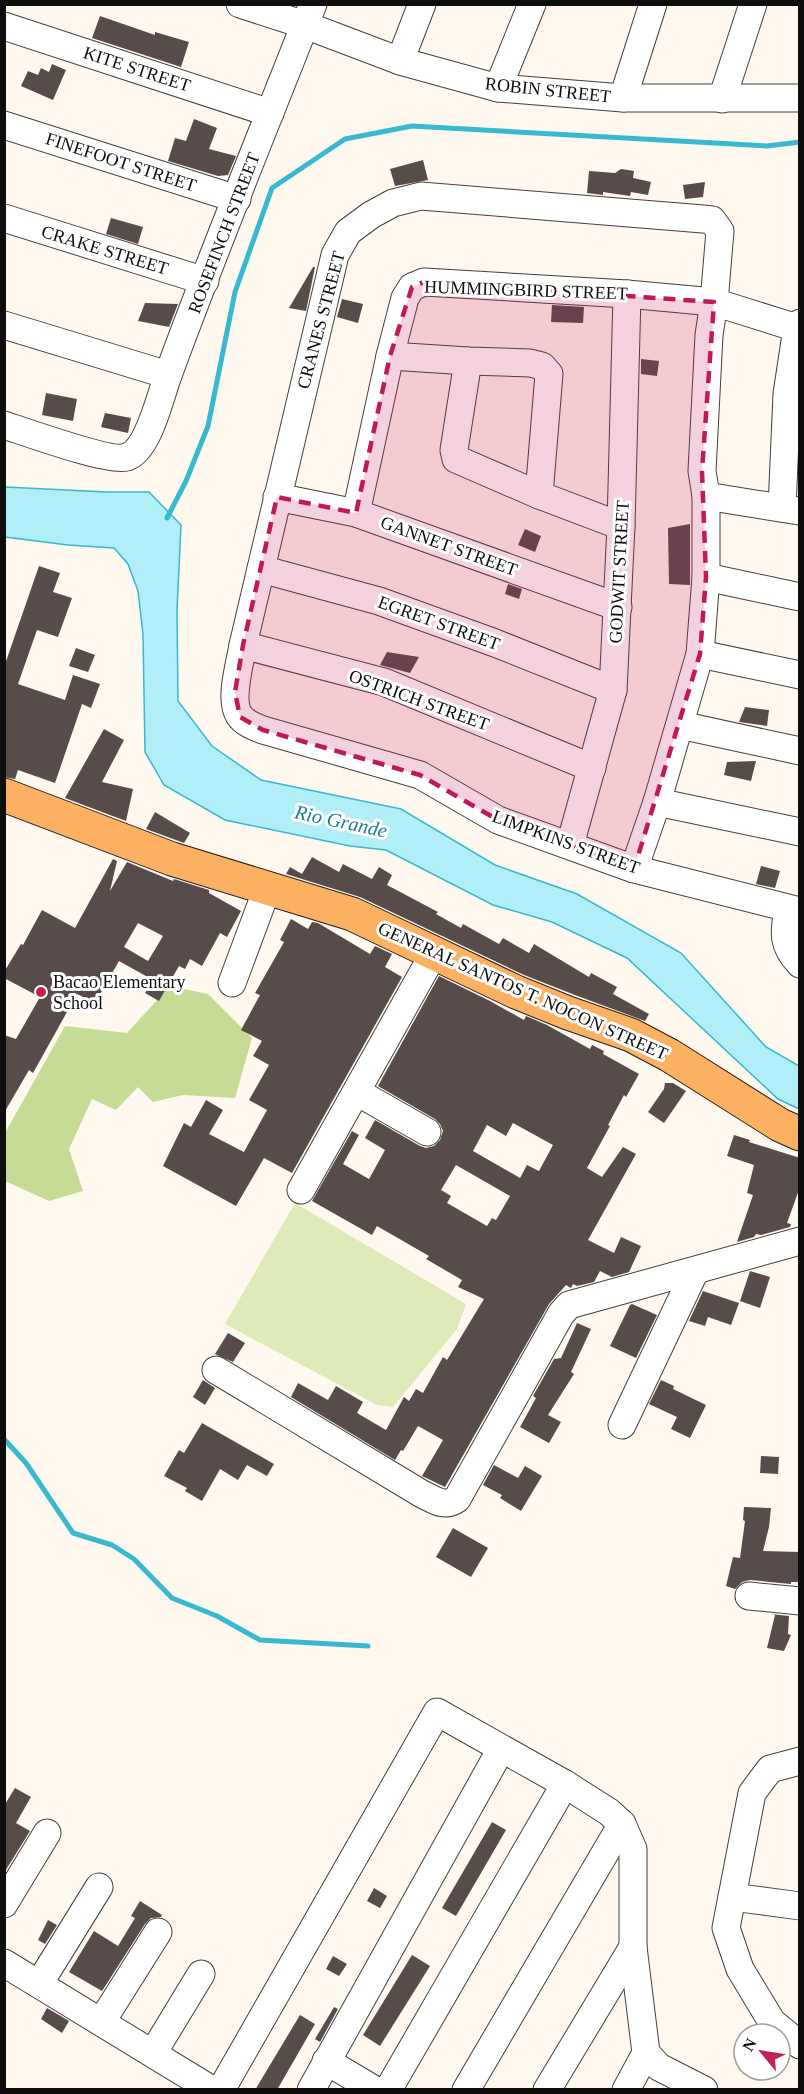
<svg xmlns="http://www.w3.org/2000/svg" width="804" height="2094" viewBox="0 0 804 2094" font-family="'Times New Roman',serif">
<rect width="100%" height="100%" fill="#fff8ee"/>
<polygon fill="#deeab7" points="295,1203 466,1304 457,1329 393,1407 377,1405 225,1324"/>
<polygon fill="#c6db96" points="170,986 208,994 252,1038 235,1098 183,1095 153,1102 138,1087 116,1110 92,1099 69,1149 83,1191 49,1201 5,1181 5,1133 65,1026 127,1033"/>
<polygon fill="#b2eef7" stroke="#37b9d0" stroke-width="1.5" points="5,487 107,492 149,492 181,525 177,610 178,701 212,746 261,780 401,809 495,865 577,894 681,953 766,1047 799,1066 799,1109 778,1099 627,958 552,922 493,905 386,850 350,846 225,820 164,785 145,752 143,634 138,591 128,564 114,548 68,545 5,537"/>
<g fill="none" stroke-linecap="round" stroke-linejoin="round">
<g stroke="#37b9d0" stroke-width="5">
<polyline points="167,518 186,481 208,426 235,292 272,188 345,139 412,126 767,146 800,142"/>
<polyline points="4,1439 26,1463 73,1533 112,1545 134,1559 172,1598 217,1616 260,1640 368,1646"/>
</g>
</g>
<g fill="#574c4a" fill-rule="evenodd">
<polygon points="100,16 155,35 155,32 189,42 181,67 92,38"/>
<polygon points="52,64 66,70 53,100 21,86 28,71 38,75 41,68 49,72"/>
<polygon points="194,119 217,128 209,149 236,156 228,175 218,176 168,161 175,138 186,141"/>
<polygon points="423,160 428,180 395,186 390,169"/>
<polygon points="621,169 634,171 633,178 651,182 648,195 631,192 630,196 603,192 603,195 587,193 589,171 615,173"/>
<polygon points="705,182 703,197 685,199 683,185"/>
<polygon points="111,218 143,227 138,244 106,234"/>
<polygon points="313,267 315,267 306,311 289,308"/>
<polygon points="342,299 363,304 358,323 337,317"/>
<polygon points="145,303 178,304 169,327 138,321"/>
<polygon points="552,305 584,307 583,323 551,322"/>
<polygon points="641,359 659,361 657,376 641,374"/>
<polygon points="46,393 77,399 73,421 42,415"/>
<polygon points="105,413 131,418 128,433 101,427"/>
<polygon points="690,524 690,585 669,584 668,528"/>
<polygon points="525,529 541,536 535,552 518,545"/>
<polygon points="39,566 60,573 53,592 72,598 58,637 37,630 18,684 65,700 73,675 100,684 91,708 82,704 55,783 18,770 15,779 4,777 4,667"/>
<polygon points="508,584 522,589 519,599 505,594"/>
<polygon points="76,648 95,655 88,672 69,666"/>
<polygon points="387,652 419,657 410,673 380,665"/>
<polygon points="745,707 769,710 767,726 739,722"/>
<polygon points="104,729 124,740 102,782 133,789 126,821 65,798"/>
<polygon points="756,761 751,781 724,775 727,762"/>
<polygon points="155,812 190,833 184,843 146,829"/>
<polygon points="312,857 339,872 343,864 372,879 379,867 392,875 387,885 438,912 436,914 461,928 463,924 499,944 503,938 529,953 534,944 589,977 591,973 617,987 613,994 649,1014 645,1021 575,995 524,975 360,897 286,874 290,867 302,874"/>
<path d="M113,859L117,861L110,891L127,862L173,881L174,879L209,890V893L241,911L227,937L220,933L202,966L190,959L185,969L179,966L159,1001L145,993L153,980L119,961L95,1003L77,994L33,1073L29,1070L4,1113V1035L16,1039L40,997L4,978V972L21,944L23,945L42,910L75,928ZM138,923L163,936L148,961L124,947Z"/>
<polygon points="761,866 780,871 775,888 756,884"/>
<polygon points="291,919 308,929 312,922 318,923 370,954 375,946 392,954 385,967 402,977 292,1173 264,1158 236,1206 163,1166 184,1123 191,1127 206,1100 223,1110 209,1134 244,1152 267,1110 249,1100 269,1065 253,1056 262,1041 241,1030 260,995 255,993 284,942 280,940"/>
<path d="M439,976L490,1001L524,1020L526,1016L547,1025L590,1049L592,1045L604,1051L603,1054L639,1074L626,1097L624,1095L608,1125L610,1126L587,1168L602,1177L623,1147L636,1154L588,1240L614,1253L621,1237L641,1246L629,1272L612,1277L600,1271L594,1282L577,1286L573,1284L571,1288L566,1285L549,1304L445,1487L422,1476L443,1440L418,1426L403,1451L401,1450L395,1460L291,1397L298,1383L328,1400L336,1386L363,1402L357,1413L386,1430L404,1397L409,1401L416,1389L423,1393L443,1357L447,1360L484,1299L458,1287L462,1280L426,1259L429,1256L377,1226L372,1235L312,1201L352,1131L359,1135L343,1164L369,1179L385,1150L365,1138L375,1120L420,1146L426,1148L434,1146L440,1140L443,1131L440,1124L435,1119L378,1086ZM513,1123L553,1145L539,1171L527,1165L520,1178L473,1151L487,1125L506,1136ZM456,1165L510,1196L496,1220L492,1218L487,1226L447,1203L451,1196L441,1190Z"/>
<polygon points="665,1083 673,1083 686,1091 664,1123 648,1112 664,1089"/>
<polygon points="734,1135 750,1140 749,1142 800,1158 800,1187 787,1223 791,1224 790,1227 761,1235 756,1234 754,1237 737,1242 753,1195 747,1193 754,1165 727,1156"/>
<polygon points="750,1271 770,1277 760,1308 740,1301"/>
<polygon points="703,1291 739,1303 731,1325 708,1317 705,1326 689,1321"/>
<polygon points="632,1304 657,1315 636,1358 610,1346 630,1305"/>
<polygon points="577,1323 591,1329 571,1372 574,1374 548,1415 561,1422 549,1443 520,1427 536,1398 533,1396 554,1359 561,1358"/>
<polygon points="228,1333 245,1343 233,1362 215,1354"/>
<polygon points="203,1380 215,1388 205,1405 193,1397"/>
<polygon points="661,1380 674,1386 673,1389 706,1405 690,1438 671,1429 677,1417 649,1404"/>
<polygon points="202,1423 274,1464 267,1476 247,1465 238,1480 220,1469 202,1501 185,1491 187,1488 164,1476 179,1450 184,1453"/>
<polygon points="761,1456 779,1457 778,1474 760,1473"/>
<polygon points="494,1465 518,1478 525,1466 542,1476 521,1511 500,1498 502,1495 483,1485"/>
<polygon points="744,1507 771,1508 769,1527 763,1551 800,1552 800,1582 791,1582 791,1584 750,1580 742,1582 735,1589 726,1586 733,1557 740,1558 745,1521 743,1520"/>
<polygon points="453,1528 488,1548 471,1577 436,1557"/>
<polygon points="771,1614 789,1616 788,1634 791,1635 784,1651 767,1648 775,1615"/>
<polygon points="15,1788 31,1797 16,1823 30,1831 4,1873 4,1806"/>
<polygon points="492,1822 506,1830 456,1916 442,1908"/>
<polygon points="374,1888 387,1896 380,1908 367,1901"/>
<polygon points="140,1901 162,1915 161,1917 151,1918 145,1924 102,1991 69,1972 94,1931 118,1946 135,1918 131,1916"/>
<polygon points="48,1920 57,1925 45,1944 38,1940"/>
<polygon points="412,1955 430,1966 380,2046 363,2035"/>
<polygon points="333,1956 347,1964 339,1976 326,1969"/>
<polygon points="334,2007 338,2009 320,2042 315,2039"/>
<polygon points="47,2008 69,2021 62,2033 41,2019"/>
<polygon points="300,2015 315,2024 277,2090 255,2090"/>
</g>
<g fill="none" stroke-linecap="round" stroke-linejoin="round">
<g stroke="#414141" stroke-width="29">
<g id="minor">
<polyline points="240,4 305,25 400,61 498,88 623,98 800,98"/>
<polyline points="4,26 270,113"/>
<polyline points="400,61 422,4"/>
<polyline points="498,88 532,4"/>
<polyline points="623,98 653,4"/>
<polyline points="722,99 753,4"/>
<polyline points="4,125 237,199"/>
<polyline points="4,218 205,281"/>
<polyline points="4,325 168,375"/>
<polyline points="390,356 468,361 530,363 542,366 549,374 539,495"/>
<polyline points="468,361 454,450 456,459 539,495 621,526"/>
<path d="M4,425C26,432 111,463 127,457C148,450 160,398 167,378C213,252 264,129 313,4"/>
<polyline points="706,496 799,511"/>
<polyline points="277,497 356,513 618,607"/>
<polyline points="782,508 787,394 797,328 800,323"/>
<polyline points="356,513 390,356 405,298 412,287 424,282 627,294 714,302 797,328"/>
<polyline points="261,569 379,601 495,643 613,690"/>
<polyline points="706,577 800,597"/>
<polyline points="243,645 384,682 592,768"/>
<polyline points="700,654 800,675"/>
<polyline points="680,725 800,751"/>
<polyline points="657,802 800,832"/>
<polyline points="570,845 613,690 621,526 627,294"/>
<path d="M634,869L657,802L700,654L706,577V496L702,471L709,335L714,302L720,231L712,220L703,219L421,196L393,203L371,215L348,232L335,255L243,645C240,664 229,699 239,715C244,723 255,727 263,730L420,775L498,820L634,869L800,911"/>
<path d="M788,909C784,934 782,945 800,964"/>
<polyline points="232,983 267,889"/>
<polyline points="357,1092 427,1132"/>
<polyline points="301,1190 434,953"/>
<path d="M216,1370L422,1494C435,1500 444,1508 457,1499L561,1314L569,1305L800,1241"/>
<polyline points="622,1425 695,1271"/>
<polyline points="749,1596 800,1601"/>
<polyline points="800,1761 770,1769 752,1793 726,1928 740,1969 772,2022 800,2045"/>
<polyline points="732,1897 800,1906"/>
<polyline points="4,1904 47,1833"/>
<polyline points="4,1963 212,2090"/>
<polyline points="39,1984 99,1887"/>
<polyline points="102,2021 158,1932"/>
<polyline points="153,2053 201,1974"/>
<polyline points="326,2061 375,2090"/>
<polyline points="221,2090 437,1712 565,1784 609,1812 622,1824 633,1849 633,1947 646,2053 659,2067 704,2090"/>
<polyline points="311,2090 501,1749"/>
<polyline points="388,2090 565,1784"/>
<polyline points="466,2090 622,1824"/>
<polyline points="547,2090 633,1947"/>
<polyline points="626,2090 646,2053"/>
</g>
</g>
<g stroke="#1f1f1f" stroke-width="35">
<polyline id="major" points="4,795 172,859 352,914 516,992 568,1013 631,1035 669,1055 780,1125 800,1134"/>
</g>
<use href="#minor" stroke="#fff" stroke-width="27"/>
<use href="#major" stroke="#fbb062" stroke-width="33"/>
</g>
<path fill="#c2185b" fill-opacity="0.2" stroke="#c2185b" stroke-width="4.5" stroke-dasharray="12 8" stroke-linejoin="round" d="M424,282L714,302L702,471L706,577L700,654L634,869L498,820L420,775L263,730L240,717L235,692L243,645L277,497L356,513L390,356L412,287Z"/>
<circle fill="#c12351" stroke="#fff" stroke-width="2" cx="41" cy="992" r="6"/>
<g text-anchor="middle" stroke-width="6" stroke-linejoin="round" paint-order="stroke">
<g font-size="18" fill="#0e0e0e" stroke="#fff">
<text transform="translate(137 69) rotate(18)" y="6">KITE STREET</text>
<text transform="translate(548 90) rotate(6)" y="6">ROBIN STREET</text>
<text transform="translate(121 162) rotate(18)" y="6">FINEFOOT STREET</text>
<text transform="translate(224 233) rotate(-69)" y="6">ROSEFINCH STREET</text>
<text transform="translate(105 250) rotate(17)" y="6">CRAKE STREET</text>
<text transform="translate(526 290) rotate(2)" y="6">HUMMINGBIRD STREET</text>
<text transform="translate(321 320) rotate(-75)" y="6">CRANES STREET</text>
<text transform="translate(449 546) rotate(20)" y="6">GANNET STREET</text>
<text transform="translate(619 572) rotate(-87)" y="6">GODWIT STREET</text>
<text transform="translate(439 623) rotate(20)" y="6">EGRET STREET</text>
<text transform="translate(419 700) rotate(20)" y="6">OSTRICH STREET</text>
<text transform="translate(566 842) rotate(20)" y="6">LIMPKINS STREET</text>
<text transform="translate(523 991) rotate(24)" y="6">GENERAL SANTOS T. NOCON STREET</text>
</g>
<g font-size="18" fill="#0e0e0e" stroke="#fff" text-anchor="start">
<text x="53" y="988">Bacao Elementary<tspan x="53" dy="21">School</tspan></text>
</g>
<g font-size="20" font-style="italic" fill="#14819b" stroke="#fff">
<text transform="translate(341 821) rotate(12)" y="7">Rio Grande</text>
</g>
</g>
<rect width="804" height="2094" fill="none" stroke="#0e0e0e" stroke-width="12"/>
<g transform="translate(762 2052) rotate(300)"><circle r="28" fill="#ffffff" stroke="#9f9f9f" stroke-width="1.5"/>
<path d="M0-4.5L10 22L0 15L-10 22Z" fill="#c12351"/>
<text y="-9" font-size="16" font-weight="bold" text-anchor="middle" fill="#0e0e0e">N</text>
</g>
</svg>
